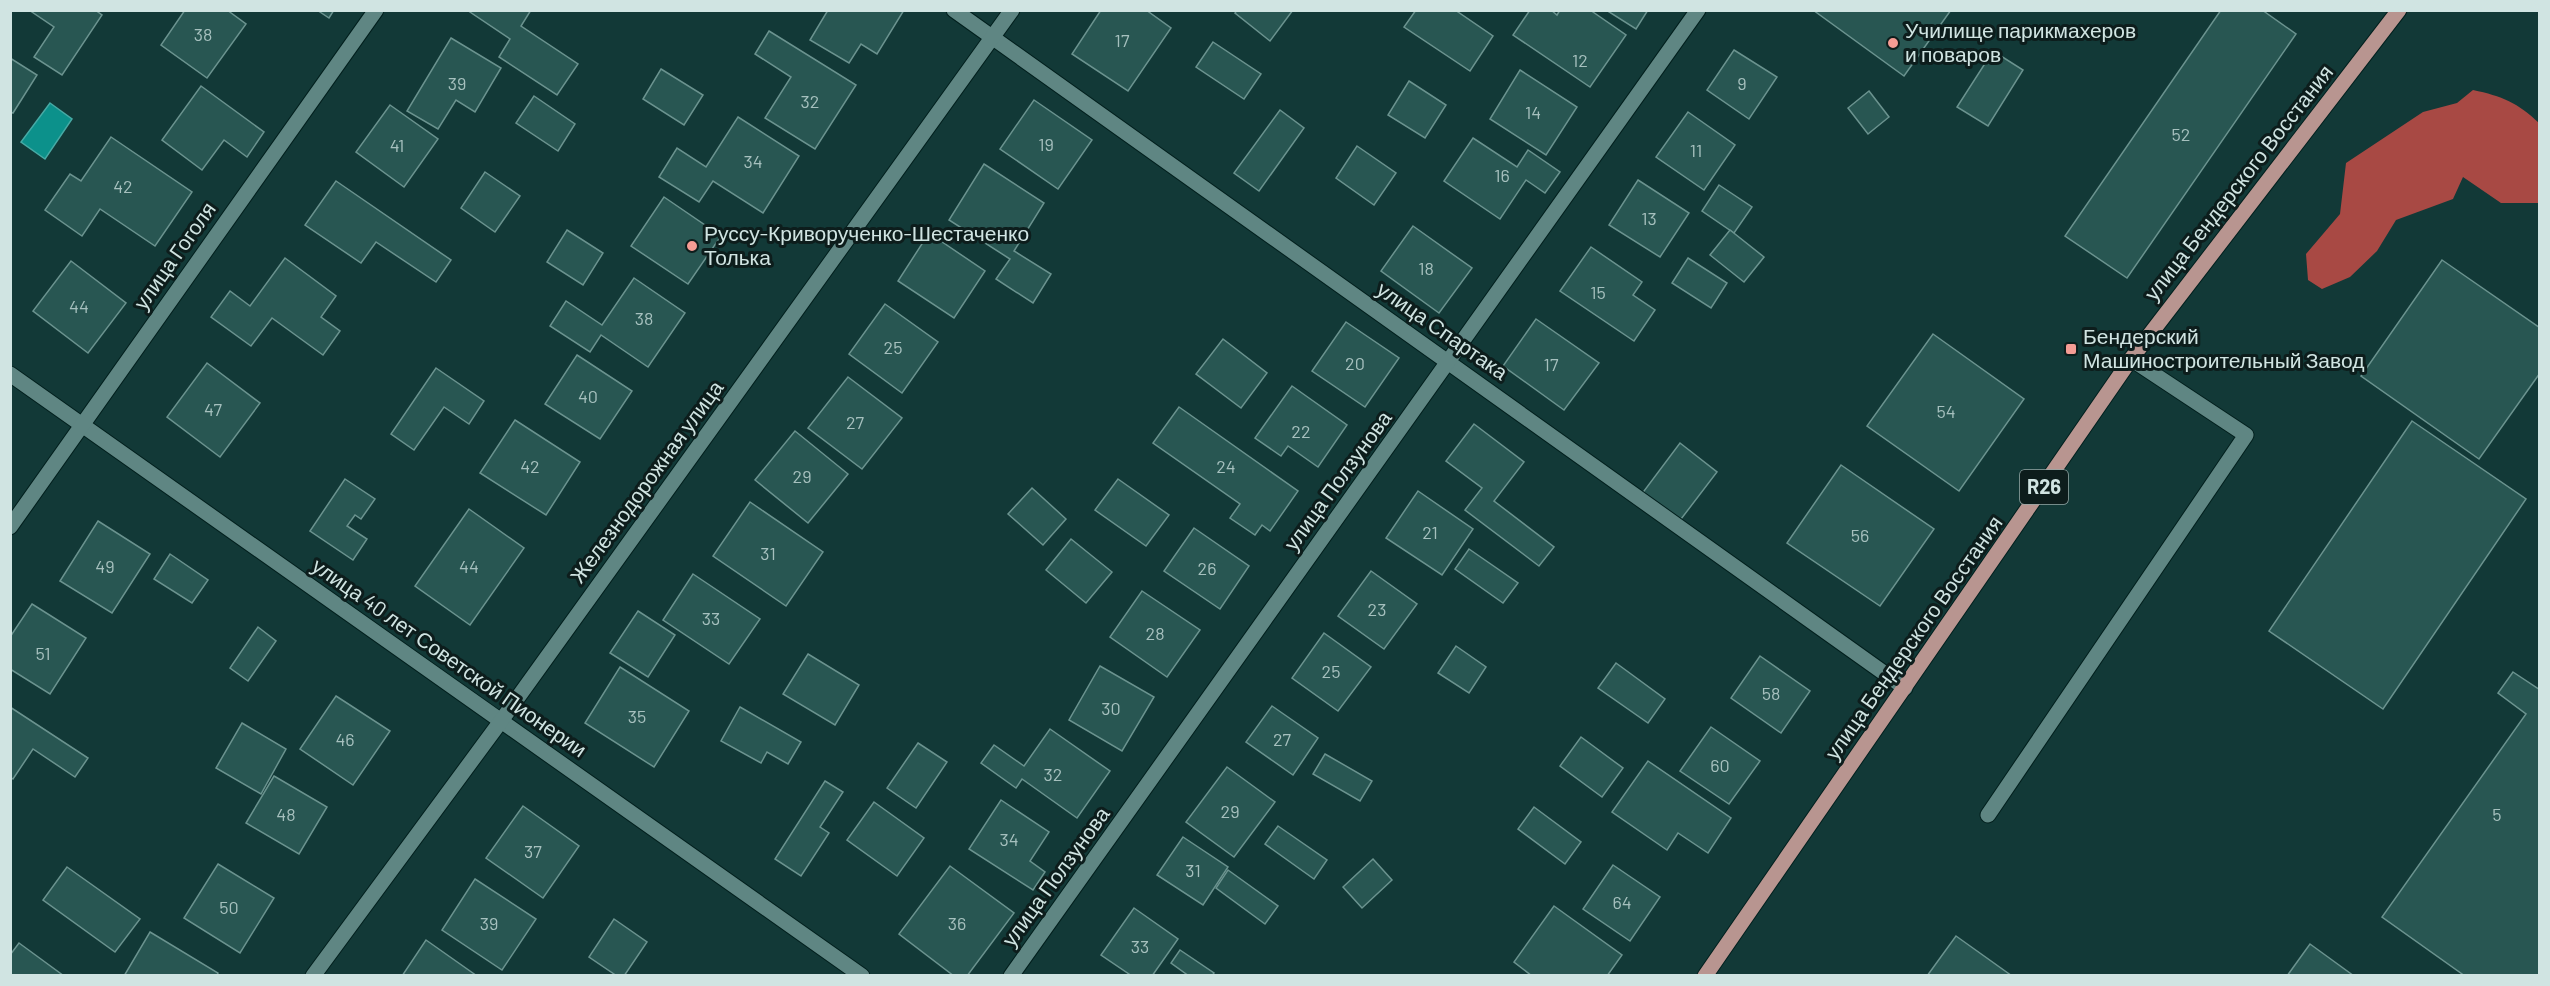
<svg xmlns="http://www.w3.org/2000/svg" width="2550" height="986" viewBox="0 0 2550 986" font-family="Barlow,sans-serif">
<rect width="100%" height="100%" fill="#123937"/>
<path fill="#a84944" d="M2473,90C2502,96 2518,103 2539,123V203H2501L2463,177L2453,199L2396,220L2377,251L2350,277L2322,289L2308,280L2306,254L2340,214L2346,163L2423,112L2457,103Z"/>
<polygon fill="#0c918b" stroke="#47aaa5" stroke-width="1.5" points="50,103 72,119 45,159 21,142"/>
<g fill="#285652" stroke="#6b938f" stroke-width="1.5">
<polygon points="29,10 95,10 102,15 62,75 34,57 54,27"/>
<polygon points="185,10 227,10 246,24 207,78 161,45"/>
<polygon points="317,10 334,10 329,18"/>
<polygon points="467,10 531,10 521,26 578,64 557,95 499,57 510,39"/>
<polygon points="828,10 904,10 877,54 861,44 849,63 810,40"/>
<polygon points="1101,10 1146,10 1171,28 1128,91 1072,54"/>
<polygon points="1237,10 1293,10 1270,41 1235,13"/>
<polygon points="1416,10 1455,10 1493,36 1470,71 1404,27"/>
<polygon points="1530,10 1551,10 1557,15 1560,10 1590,10 1626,35 1590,87 1513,35"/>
<polygon points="1606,10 1648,10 1636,29"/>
<polygon points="1813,10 1951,10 1904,76"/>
<polygon points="2221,10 2262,10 2296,34 2127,278 2065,236"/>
<polygon points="769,31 856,85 815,149 765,118 791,77 755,54"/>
<polygon points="451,38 501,68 475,112 456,100 438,129 407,111"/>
<polygon points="1213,42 1261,74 1244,99 1196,67"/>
<polygon points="1734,50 1777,77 1749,119 1707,90"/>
<polygon points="1993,51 2023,70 1988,126 1957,107"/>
<polygon points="10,58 37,75 13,113 10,112"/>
<polygon points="661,69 703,95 684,125 643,99"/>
<polygon points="1520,70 1577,107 1546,155 1490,119"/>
<polygon points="1409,81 1446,105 1425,138 1388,115"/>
<polygon points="201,86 264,132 247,157 224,140 202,170 162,140"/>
<polygon points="1869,91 1889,117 1868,134 1848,108"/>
<polygon points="534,96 575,124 558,151 516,123"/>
<polygon points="1034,100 1092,140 1058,189 1000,149"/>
<polygon points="390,105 438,139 404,187 356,152"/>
<polygon points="1280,110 1304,128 1259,191 1234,173"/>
<polygon points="1688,112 1735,145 1704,190 1656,157"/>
<polygon points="738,117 799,156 763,213 713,181 699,202 659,177 677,148 706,167"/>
<polygon points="111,137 192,192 155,246 100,209 82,236 45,210 70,174 81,181"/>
<polygon points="1473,138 1517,167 1528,150 1560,172 1545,193 1526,180 1500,219 1444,181"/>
<polygon points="1357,146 1396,173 1374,205 1336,178"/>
<polygon points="984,164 1044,203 1014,251 1051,274 1033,303 996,279 1010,259 949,220"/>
<polygon points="485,172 520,196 495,232 461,208"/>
<polygon points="1638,180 1689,213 1660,257 1609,225"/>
<polygon points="336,181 451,260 436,282 376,242 361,263 305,225"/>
<polygon points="1719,185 1752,207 1734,233 1702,211"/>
<polygon points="664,197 721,236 688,284 631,246"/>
<polygon points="1413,226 1472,268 1439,313 1381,271"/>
<polygon points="567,230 603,253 583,285 547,262"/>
<polygon points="1730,230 1764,257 1744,282 1710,255"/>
<polygon points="929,233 985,271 954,318 898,281"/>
<polygon points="1591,247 1642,282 1633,295 1655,310 1634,341 1560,291"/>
<polygon points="285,258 336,296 321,317 340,331 323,355 272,318 251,346 211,317 230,291 250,306"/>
<polygon points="1688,258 1727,283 1711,308 1672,283"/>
<polygon points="2442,260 2540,328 2540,373 2479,459 2361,376"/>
<polygon points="71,261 126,303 88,353 33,311"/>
<polygon points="634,278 685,313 648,367 601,335 590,352 550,326 566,301 602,325"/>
<polygon points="885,304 938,342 902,393 849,354"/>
<polygon points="1536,319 1599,363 1564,410 1503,366"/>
<polygon points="1346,322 1399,358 1365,407 1312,371"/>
<polygon points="1933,334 2024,399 1959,491 1867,426"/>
<polygon points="1223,339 1267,373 1241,408 1196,374"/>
<polygon points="577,355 632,391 600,439 545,404"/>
<polygon points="207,363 260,403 220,457 167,417"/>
<polygon points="436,368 484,401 469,424 444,407 414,450 391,434"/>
<polygon points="848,377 902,418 862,469 808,428"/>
<polygon points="1292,386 1347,425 1318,467 1288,446 1281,456 1255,438"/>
<polygon points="1179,407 1298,491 1270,531 1262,525 1255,535 1230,518 1240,504 1153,443"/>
<polygon points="515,420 580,462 546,515 480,473"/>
<polygon points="2412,421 2526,499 2383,709 2269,631"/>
<polygon points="1474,424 1524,462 1494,501 1554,547 1539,566 1465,510 1482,488 1446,461"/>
<polygon points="795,431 848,474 808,523 755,480"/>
<polygon points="1680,443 1717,472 1678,523 1641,495"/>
<polygon points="1841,465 1934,529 1880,606 1787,543"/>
<polygon points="345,479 375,499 361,519 355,515 347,526 367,539 353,560 310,531"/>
<polygon points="1118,479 1169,515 1146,546 1095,510"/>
<polygon points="1032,488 1066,519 1043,545 1008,514"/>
<polygon points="1418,491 1473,529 1442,575 1386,538"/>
<polygon points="750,502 823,552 786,606 713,556"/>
<polygon points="469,509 524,548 470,625 415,586"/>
<polygon points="98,521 150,554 112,613 60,581"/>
<polygon points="1194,528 1249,566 1220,609 1164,571"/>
<polygon points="1071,539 1112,572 1086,603 1046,570"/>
<polygon points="1469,549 1518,583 1503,603 1455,569"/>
<polygon points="170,554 208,580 192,603 154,579"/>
<polygon points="1371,571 1417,604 1384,649 1338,616"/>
<polygon points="693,574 760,619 729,664 663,620"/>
<polygon points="1142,591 1200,630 1167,677 1110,637"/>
<polygon points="32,604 86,638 50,694 10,669 10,637"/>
<polygon points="638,611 675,635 648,677 610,653"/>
<polygon points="258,627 276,641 248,681 230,668"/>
<polygon points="1324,633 1371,667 1338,711 1292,678"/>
<polygon points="1456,646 1486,667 1469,693 1438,673"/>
<polygon points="808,654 859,685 835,725 783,694"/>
<polygon points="1760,656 1810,691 1781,733 1731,698"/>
<polygon points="1616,663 1665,699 1648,723 1598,688"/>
<polygon points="1100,666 1154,697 1122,751 1069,720"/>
<polygon points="620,667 689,711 654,767 585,723"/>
<polygon points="2513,672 2540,690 2540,976 2465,976 2382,917 2526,714 2498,693"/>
<polygon points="336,696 390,731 353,785 300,749"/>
<polygon points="1272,706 1318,738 1293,775 1246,742"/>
<polygon points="10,707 88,758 75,777 33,749 13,779 10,777"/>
<polygon points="740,707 801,742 788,764 767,752 761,763 721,741"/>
<polygon points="242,723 286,749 261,794 216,768"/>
<polygon points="1711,727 1760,761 1729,804 1680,771"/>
<polygon points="1050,729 1110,771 1077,818 1022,779 1016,788 981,763 994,745 1024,766"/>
<polygon points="1581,737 1623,768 1602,797 1560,766"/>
<polygon points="918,743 947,762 916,808 887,788"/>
<polygon points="1325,754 1372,781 1360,801 1313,774"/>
<polygon points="1648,761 1731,818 1708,853 1678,833 1667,850 1612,812"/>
<polygon points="1227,767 1275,802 1234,857 1186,822"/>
<polygon points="274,776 327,807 299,854 246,823"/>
<polygon points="825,781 843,792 820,827 829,833 801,876 775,859"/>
<polygon points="1001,800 1049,832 1030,861 1045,872 1033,890 969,849"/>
<polygon points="874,802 924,838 897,876 847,840"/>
<polygon points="523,806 579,846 543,898 486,858"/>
<polygon points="1534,807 1581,842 1565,864 1518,829"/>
<polygon points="1278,826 1327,860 1314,879 1265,844"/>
<polygon points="1183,837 1228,867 1203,905 1157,875"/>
<polygon points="1373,859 1392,880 1362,908 1343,887"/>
<polygon points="218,864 274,898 240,953 184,918"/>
<polygon points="1613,865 1660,897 1630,941 1583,909"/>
<polygon points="950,866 1014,913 967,976 954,976 899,934"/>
<polygon points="67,867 140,919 115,952 43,900"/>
<polygon points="1228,870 1278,906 1265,924 1216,888"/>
<polygon points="475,879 536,919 502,970 442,930"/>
<polygon points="1554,906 1622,955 1607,976 1532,976 1514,962"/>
<polygon points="1134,908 1178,939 1152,976 1132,976 1101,955"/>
<polygon points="614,919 647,942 624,976 617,976 589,957"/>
<polygon points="150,932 218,973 217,976 124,976"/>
<polygon points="1956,936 2012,976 1927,976"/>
<polygon points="426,940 477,976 402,976"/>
<polygon points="19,943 64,976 10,976 10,955"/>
<polygon points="2310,944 2354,976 2287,976"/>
<polygon points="1180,950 1214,973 1212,976 1189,976 1171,963"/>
</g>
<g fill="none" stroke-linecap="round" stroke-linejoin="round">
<g stroke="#021f1d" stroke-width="17">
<g id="minor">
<polyline points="954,10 1905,688"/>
<polyline points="10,374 862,976"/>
<polyline points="10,527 376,10"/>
<polyline points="1988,815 2246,435 2131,359"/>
<polyline points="313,976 501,721 1012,10"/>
<polyline points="1011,976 1698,10"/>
</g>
</g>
<g stroke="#021f1d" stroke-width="17">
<polyline id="major" points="1705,976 2131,359 2399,10"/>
</g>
<use href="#minor" stroke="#5f8683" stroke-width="15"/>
<use href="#major" stroke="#b89590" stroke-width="15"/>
</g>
<g fill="#f59c94" stroke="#0d1d1c" stroke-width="2">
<circle cx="1893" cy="43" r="6"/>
<circle cx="692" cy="246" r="6"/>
<rect x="2065" y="343" width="12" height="12" rx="3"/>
</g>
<g text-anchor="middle" stroke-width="6" stroke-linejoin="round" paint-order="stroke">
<g font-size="18" fill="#a6c0be">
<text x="203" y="41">38</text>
<text x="1122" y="47">17</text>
<text x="1580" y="67">12</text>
<text x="457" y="90">39</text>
<text x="1742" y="90">9</text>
<text x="810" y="108">32</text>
<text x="1533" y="119">14</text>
<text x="2181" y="141">52</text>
<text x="1046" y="151">19</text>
<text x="397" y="152">41</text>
<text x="1696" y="157">11</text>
<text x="753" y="168">34</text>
<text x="1502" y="182">16</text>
<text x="123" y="193">42</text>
<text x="1649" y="225">13</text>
<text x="1426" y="275">18</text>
<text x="1598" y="299">15</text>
<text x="79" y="313">44</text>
<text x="644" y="325">38</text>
<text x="893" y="354">25</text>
<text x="1355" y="370">20</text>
<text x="1551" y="371">17</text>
<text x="588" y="403">40</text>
<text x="213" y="416">47</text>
<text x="1946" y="418">54</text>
<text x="855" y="429">27</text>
<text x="1301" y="438">22</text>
<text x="530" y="473">42</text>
<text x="1226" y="473">24</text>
<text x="802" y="483">29</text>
<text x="1430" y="539">21</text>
<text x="1860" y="542">56</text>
<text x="768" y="560">31</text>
<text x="105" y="573">49</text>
<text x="469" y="573">44</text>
<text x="1207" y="575">26</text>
<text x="1377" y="616">23</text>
<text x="711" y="625">33</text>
<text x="1155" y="640">28</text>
<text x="43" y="660">51</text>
<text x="1331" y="678">25</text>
<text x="1771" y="700">58</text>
<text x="1111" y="715">30</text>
<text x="637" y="723">35</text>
<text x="345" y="746">46</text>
<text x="1282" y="746">27</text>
<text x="1720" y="772">60</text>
<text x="1053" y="781">32</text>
<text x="1230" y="818">29</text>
<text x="286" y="821">48</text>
<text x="2497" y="821">5</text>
<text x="1009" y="846">34</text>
<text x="533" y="858">37</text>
<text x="1193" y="877">31</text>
<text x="1622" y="909">64</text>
<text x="229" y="914">50</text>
<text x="489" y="930">39</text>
<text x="957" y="930">36</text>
<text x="1140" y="953">33</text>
</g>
<rect fill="#0d1d1c" stroke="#96a8a7" stroke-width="1.5" x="2020" y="470" width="48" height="34" rx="4.5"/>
<g font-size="20" font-weight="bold" fill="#d0e4e2">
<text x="2044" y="494">R26</text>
</g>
<g font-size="21" fill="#d0e4e2" stroke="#0d1d1c" text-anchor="start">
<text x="1905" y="38">Училище парикмахеров<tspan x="1905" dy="24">и поваров</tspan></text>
<text x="704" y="241">Руссу-Криворученко-Шестаченко<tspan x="704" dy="24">Толька</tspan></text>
<text x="2083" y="344">Бендерский<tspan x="2083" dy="24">Машиностроительный Завод</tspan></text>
</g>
<g font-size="21" fill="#d0e4e2" stroke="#0d1d1c">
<text transform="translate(2239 183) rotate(-52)" y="7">улица Бендерского Восстания</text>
<text transform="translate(175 256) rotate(-55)" y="7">улица Гоголя</text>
<text transform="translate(1442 331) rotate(35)" y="7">улица Спартака</text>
<text transform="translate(1338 481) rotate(-54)" y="7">улица Ползунова</text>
<text transform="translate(647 482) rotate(-54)" y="7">Железнодорожная улица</text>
<text transform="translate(1914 638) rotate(-55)" y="7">улица Бендерского Восстания</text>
<text transform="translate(449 658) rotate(35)" y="7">улица 40 лет Советской Пионерии</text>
<text transform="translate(1056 877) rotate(-54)" y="7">улица Ползунова</text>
</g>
</g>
<rect width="2550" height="986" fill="none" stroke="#d0e4e2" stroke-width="24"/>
</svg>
